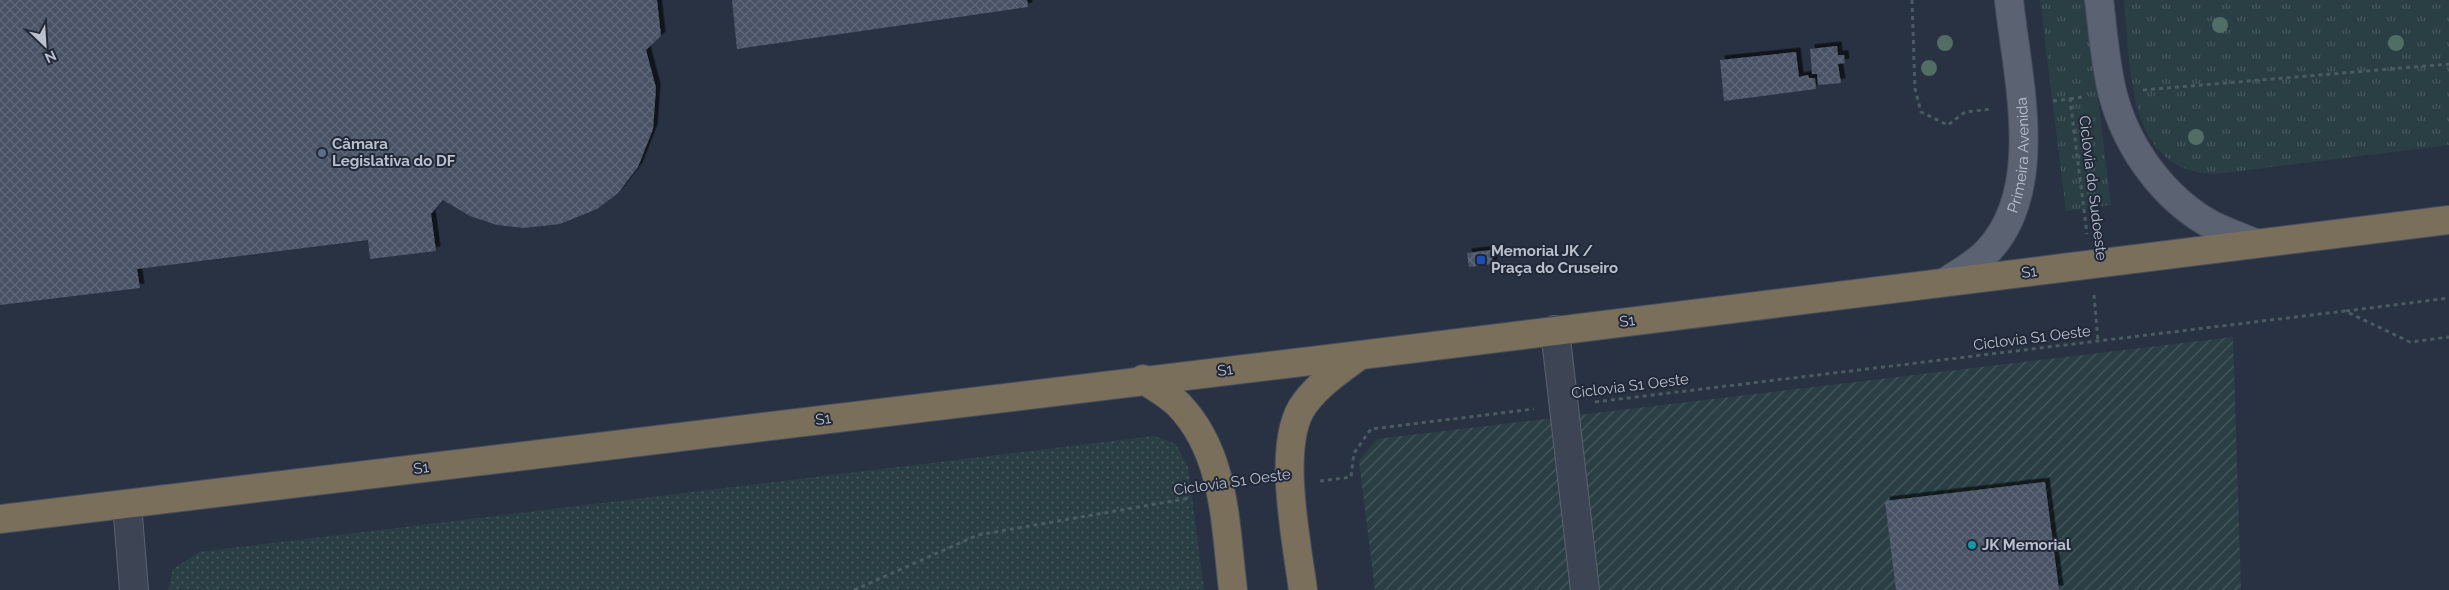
<svg xmlns="http://www.w3.org/2000/svg" width="2449" height="590" viewBox="0 0 2449 590" font-family="Raleway,sans-serif">
<defs>
<pattern id="grass-tufts" width="24" height="20" patternUnits="userSpaceOnUse" patternTransform="scale(1.25)"><rect width="24" height="20" fill="#2a3f44"/><path d="M3 7l-1-3M5 7V3M7 7l1-3M15 17l-1-3M17 17v-4M19 17l1-3" fill="none" stroke="#47595e"/></pattern>
<pattern id="park-dots" width="8" height="8" patternUnits="userSpaceOnUse" patternTransform="scale(1.25)"><rect width="8" height="8" fill="#2a3f44"/><path d="M2 2h.1M6 6h.1" fill="none" stroke="#47595e" stroke-width="1.8" stroke-linecap="round"/></pattern>
<pattern id="garden-furrows" width="10" height="10" patternUnits="userSpaceOnUse" patternTransform="scale(1.25)"><rect width="10" height="10" fill="#2a3f44"/><path d="M-1 1l2-2M0 10L10 0M9 11l2-2" fill="none" stroke="#47595e"/></pattern>
<pattern id="building-cross-hatch" width="8" height="8" patternUnits="userSpaceOnUse" patternTransform="scale(1.25)"><rect width="8" height="8" fill="#485265"/><path d="M0 0l8 8M0 8l8-8" fill="none" stroke="#60697a"/></pattern>
<filter id="shadow"><feDropShadow dx="4.5" dy="-4.5" stdDeviation="0" flood-color="#0009"/></filter>
</defs>
<rect width="100%" height="100%" fill="#283243"/>
<g fill="url(#grass-tufts)">
<polygon points="2040,0 2086,0 2111,205 2066,211"/>
<path d="M2124,0H2449V145L2216,174C2125,173 2131,65 2124,0Z"/>
</g>
<polygon fill="url(#park-dots)" points="1154,436 1176,444 1188,467 1204,590 168,590 173,569 199,552"/>
<polygon fill="url(#garden-furrows)" points="2233,337 2241,590 1375,590 1359,461 1377,439"/>
<g fill="url(#building-cross-hatch)" filter="url(#shadow)">
<polygon points="0,0 657,0 661,36 646,50 656,88 653,129 638,167 618,193 597,209 560,224 524,228 497,225 470,216 443,200 431,214 436,251 370,259 368,240 137,269 140,288 0,305"/>
<polygon points="732,0 1027,0 1028,7 737,49"/>
<polygon points="1837,46 1838,55 1844,55 1845,63 1838,64 1841,83 1818,85 1817,74 1812,74 1810,49"/>
<polygon points="1796,52 1799,77 1808,75 1809,78 1815,78 1816,89 1724,101 1720,60"/>
<polygon points="1491,250 1493,264 1469,267 1467,253"/>
<polygon points="2045,482 2059,590 1896,590 1885,501"/>
</g>
<g fill="none" stroke-linecap="round" stroke-linejoin="round">
<g stroke="#5b6270" stroke-width="30">
<g id="minor">
<polyline points="1555,330 1585,590"/>
<polyline points="127,504 134,590"/>
</g>
</g>
<g stroke="#464d5c" stroke-width="30">
<g id="major">
<path d="M2099,0C2103,31 2105,64 2113,95C2127,148 2164,199 2212,225C2226,232 2241,237 2255,243"/>
<path id="s1" d="M1947,281C1960,272 1976,264 1987,252C2047,190 2017,77 2009,0"/>
</g>
</g>
<g stroke="#474f5e" stroke-width="30">
<g id="highway">
<path d="M1143,379C1154,387 1168,394 1178,404C1226,453 1225,525 1233,590"/>
<polyline points="0,519 1361,355 2449,220"/>
<path d="M1303,590C1297,543 1275,441 1305,403C1319,384 1340,370 1359,356"/>
</g>
</g>
<g stroke="#495c61" stroke-width="3" stroke-dasharray="4 4" stroke-linecap="butt">
<polyline points="1912,0 1915,89 1921,112 1948,125 1965,112 1992,109"/>
<polyline points="2143,90 2449,64"/>
<polyline points="2070,99 2082,97"/>
<polyline points="2053,101 2070,99 2087,234"/>
<polyline points="2094,295 2098,341"/>
<polyline points="2346,311 2449,298"/>
<polyline points="1595,402 2345,311 2410,342 2449,337"/>
<polyline points="1320,481 1351,477 1354,453 1371,429 1534,409"/>
<polyline points="854,590 978,535 1190,498"/>
</g>
<use href="#minor" stroke="#3d4453" stroke-width="28"/>
<use href="#major" stroke="#5b6373" stroke-width="28"/>
<use href="#highway" stroke="#796f5a" stroke-width="28"/>
</g>
<g fill="#516d64">
<circle cx="2220" cy="25" r="8"/>
<circle cx="1945" cy="43" r="8"/>
<circle cx="2396" cy="43" r="8"/>
<circle cx="1929" cy="68" r="8"/>
<circle cx="2196" cy="137" r="8"/>
</g>
<circle fill="#5c6f8a" stroke="#212939" stroke-width="2" cx="322" cy="153" r="5"/>
<rect fill="#1a4fb4" stroke="#212939" stroke-width="2" x="1476" y="255" width="10" height="10" rx="2.5"/>
<circle fill="#0f9aa8" stroke="#212939" stroke-width="2" cx="1972" cy="545" r="5"/>
<g text-anchor="middle" stroke-width="4" stroke-linejoin="round" paint-order="stroke">
<g font-size="15" font-weight="bold" fill="#bac0cd" stroke="#212939" text-anchor="start">
<text x="332" y="149">Câmara<tspan x="332" dy="17">Legislativa do DF</tspan></text>
<text x="1491" y="256">Memorial JK /<tspan x="1491" dy="17">Praça do Cruseiro</tspan></text>
<text x="1982" y="550">JK Memorial</text>
</g>
<g font-size="15" fill="#bac0cd" stroke="#212939">
<text dy="5" stroke="none"><textPath href="#s1" startOffset="155">Primeira Avenida</textPath></text>
<text transform="translate(2093 188) rotate(83)" y="5">Ciclovia do Sudoeste</text>
<text transform="translate(2029 272) rotate(-7)" y="5">S1</text>
<text transform="translate(1627 321) rotate(-7)" y="5">S1</text>
<text transform="translate(2032 338) rotate(-7)" y="5">Ciclovia S1 Oeste</text>
<text transform="translate(1225 370) rotate(-7)" y="5">S1</text>
<text transform="translate(1630 386) rotate(-7)" y="5">Ciclovia S1 Oeste</text>
<text transform="translate(823 419) rotate(-7)" y="5">S1</text>
<text transform="translate(421 468) rotate(-7)" y="5">S1</text>
<text transform="translate(1232 482) rotate(-8)" y="5">Ciclovia S1 Oeste</text>
</g>
</g>
<g transform="translate(45 45) rotate(155)" stroke="#212939" stroke-width="4" paint-order="stroke">
<path d="M0-4L9 19L0 12L-9 19Z" fill="#bac0cd"/>
<text y="-8" font-size="14" font-weight="bold" text-anchor="middle" fill="#bac0cd">N</text>
</g>
</svg>
